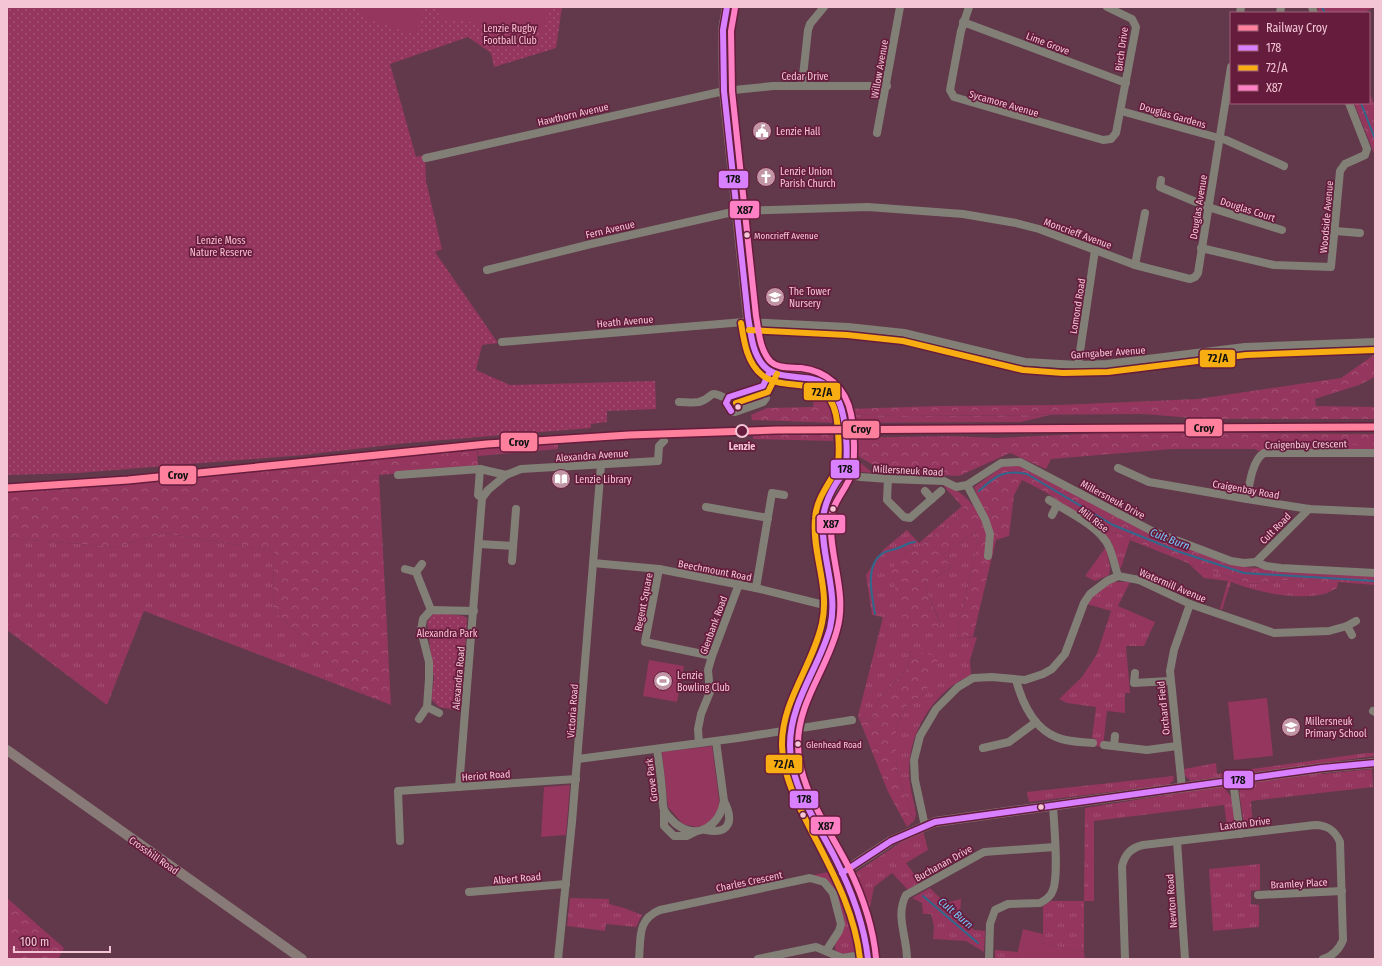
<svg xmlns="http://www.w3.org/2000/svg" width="1382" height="966" viewBox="0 0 1382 966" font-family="'Fira Sans Condensed',sans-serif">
<defs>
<pattern id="grass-tufts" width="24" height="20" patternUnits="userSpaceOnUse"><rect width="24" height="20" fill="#94365e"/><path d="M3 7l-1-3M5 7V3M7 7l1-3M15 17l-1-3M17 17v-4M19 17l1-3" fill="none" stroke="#a45274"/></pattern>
<pattern id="forest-crowns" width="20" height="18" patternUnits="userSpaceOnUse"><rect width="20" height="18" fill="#94365e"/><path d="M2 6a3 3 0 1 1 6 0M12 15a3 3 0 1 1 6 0" fill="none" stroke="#a45274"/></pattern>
<pattern id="park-dots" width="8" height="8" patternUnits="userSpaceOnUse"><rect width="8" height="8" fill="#94365e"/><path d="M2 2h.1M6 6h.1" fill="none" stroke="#a45274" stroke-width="1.8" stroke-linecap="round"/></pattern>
</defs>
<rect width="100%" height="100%" fill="#61394a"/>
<g fill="url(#grass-tufts)">
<polygon points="849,414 898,416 1050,415 1021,422 849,423"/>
<polygon points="558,441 558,449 478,456 477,447"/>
<polygon points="848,453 873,473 853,471 848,465"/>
<path d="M962,506L966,511L920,546L899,555L941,625L924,584L951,568L943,555L975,532L978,542L956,639L977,637L970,660L971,675C934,691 909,731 909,772C909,786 914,801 916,815L914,821L898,775L896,761V729L906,707L926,692L911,650L907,669L879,699L870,722L858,716L883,617L872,615L866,575L883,550L907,530L919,543Z"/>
<polygon points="1102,531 1119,533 1130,540 1121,568 1118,565 1112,543"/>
<polygon points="164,533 274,551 273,610 365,695 144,611 107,705 7,630 7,538 116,547"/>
<polygon points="1106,547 1110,568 1109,575 1095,581 1085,576"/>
<path d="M1188,563L1251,584L1297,579L1312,580L1325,594C1294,600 1260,593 1231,582L1222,610L1220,609L1228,581L1204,578Z"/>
<polygon points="1114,582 1130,582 1118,606 1155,622 1144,646 1126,646 1130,693 1125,693 1125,713 1107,711 1103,747 1095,746 1096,739 1092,738 1096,707 1067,703 1059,699 1082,677 1097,654 1111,611 1087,604 1098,590"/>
<polygon points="1366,753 1375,753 1375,756 1191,781 1185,776 1184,769 1216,763 1217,774"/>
<polygon points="1372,769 1373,787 1251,801 1253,828 1248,828 1244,824 1239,792 1244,783 1322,772 1322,774"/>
<polygon points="1174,776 1173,781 1168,785 1029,802 1027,792"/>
<polygon points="1223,786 1232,798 1235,824 1230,832 1228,832 1224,805 1094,821 1094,901 1084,901 1084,952 1041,943 1043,934 1043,906 1051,901 1084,901 1085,808"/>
<polygon points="923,830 928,850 906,863 920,882 908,890 892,873 874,887 867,922 852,875 904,840"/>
<polygon points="1260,864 1260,890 1251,891 1251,904 1259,905 1259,927 1213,931 1209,869"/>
<path d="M834,871C843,891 860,918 862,940C862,952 847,956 838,954C830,942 841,941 841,930C841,918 837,904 835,892L814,875Z"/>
<polygon points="930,888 945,903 961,899 960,915 974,930 985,931 984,952 966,941 933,939 934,926 931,914 923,914 922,903 912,898"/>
<polygon points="570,898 609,899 609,904 624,908 642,915 636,927 606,924 605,931 567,926"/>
<polygon points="995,950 1018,952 1016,959 995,959"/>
</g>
<g fill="url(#forest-crowns)">
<polygon points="1317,7 1374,7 1364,13 1319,13"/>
<polygon points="1369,91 1375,107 1375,156 1354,103 1369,103"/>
<polygon points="1375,354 1375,377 1359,385 1315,399 1316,406 1375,407 1375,419 1205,419 1143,414 898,416 849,414 847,409 940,406 1059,405 1197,399 1341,378"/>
<path d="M815,386C831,397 835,403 835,423L752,420L751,415L767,408L813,407Z"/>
<polygon points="1128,432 1375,434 1375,445 1273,445 1273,449 1259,451 1255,449 1172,449 1051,459 1046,469 1010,453 959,476 888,473 861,458 848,448 848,438 951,436 996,438"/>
<polygon points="753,435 833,435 833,441 753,439"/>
<polygon points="477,447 478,467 379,475 391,705 365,695 273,610 274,551 164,533 116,547 7,538 7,492 120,484"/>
<path d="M1017,464L1151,534L1244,567L1375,575V585L1338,582L1337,588L1325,594L1312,580L1297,579L1251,584L1188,563L1130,540L1119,533L1102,531L1047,493L1022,480L1014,495L1009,536L996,540L973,637L956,639L978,542L975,532L943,555L951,568L924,584L941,626L905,628L891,572L899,555L920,546L966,511L943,485C955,487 967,497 973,506L980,503L974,487L1003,466Z"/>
<polygon points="911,650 939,657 926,692 906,707 896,729 896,761 898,775 914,821 907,827 888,792 858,716 870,722 879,699 907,669"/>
<polygon points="7,898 64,948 58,959 7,959"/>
</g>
<g fill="url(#park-dots)">
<polygon points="7,7 562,7 556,48 494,67 491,53 468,37 390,64 416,157 425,155 426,181 442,249 435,252 498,343 482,345 476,370 510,385 655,381 656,409 607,411 607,422 591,424 591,428 407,443 304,455 78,473 7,475"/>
<polygon points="440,613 464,616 467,619 461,711 439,707 431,699 434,679 427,622 433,614"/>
</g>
<g fill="#94365e">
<polygon points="362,7 425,7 415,35 359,16"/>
<polygon points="439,7 547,7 545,31 438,18"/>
<polygon points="1315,444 1375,445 1375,449 1273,449 1273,445"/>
<polygon points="649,660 684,666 677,702 643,696"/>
<polygon points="1267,698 1273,756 1234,760 1228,702"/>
<polygon points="712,746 720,807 715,817 707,825 696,827 683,824 668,807 662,752"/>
<polygon points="570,785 566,835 541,837 544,787"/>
<polygon points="1023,929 1043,934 1041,943 1084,952 1085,959 1016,959"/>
</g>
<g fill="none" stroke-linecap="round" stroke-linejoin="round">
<g stroke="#2f698e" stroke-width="2">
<polyline points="1322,7 1325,13"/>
<polyline points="1361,103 1375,139"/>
<path d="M979,491C995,476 1004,469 1027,474L1113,525L1177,551L1244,573L1375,581"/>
<path d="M875,614C872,596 864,565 883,553C888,550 894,550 898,548C905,546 908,542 915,542"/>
<polyline points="923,896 978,943"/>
</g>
<g stroke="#827f76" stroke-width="8">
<polyline points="969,7 961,31 950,90 954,97 1103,140 1111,139 1116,133 1136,27 1132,19 1107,7"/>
<polyline points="1312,7 1314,13"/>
<polyline points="1240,13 1241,7"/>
<polyline points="1280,13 1281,7"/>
<polyline points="963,22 1126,83"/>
<polyline points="802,85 808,30 810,24 824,7"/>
<polyline points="1121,111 1226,140 1284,166"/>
<polyline points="877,133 900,7"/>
<polyline points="426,158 724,91 773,86 887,86"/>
<polyline points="1161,180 1160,187 1208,207 1282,230"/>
<polyline points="1335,231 1360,233"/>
<polyline points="1201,248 1274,265 1331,267 1340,171 1345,164 1365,155 1367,149 1349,103"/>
<polyline points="1135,265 1145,213"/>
<polyline points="487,270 591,244 737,211 868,207 963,214 1016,223 1039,229 1135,265 1190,279 1195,277 1198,273 1231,67"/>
<polyline points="502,342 744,322 848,327 904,333 1025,362 1078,365 1107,364 1245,347 1375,342"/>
<polyline points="1078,365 1095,250"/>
<path d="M763,386L766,398L763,402L735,412L731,411C727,407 724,401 729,397L763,386L770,371"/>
<path d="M679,402C686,402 693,403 699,402C715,398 706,388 727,399"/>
<polyline points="1118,468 1149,482 1247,499 1309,509 1375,512"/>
<polyline points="844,474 861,477 888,479 944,481 956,487 967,485 985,519 990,534 988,556"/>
<polyline points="398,475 480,469 506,475 521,469 658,461 659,446 664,441"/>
<polyline points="888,479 887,500 904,517 910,518 941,491"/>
<polyline points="967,485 1001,463 1020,462 1152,531 1231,561 1244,563 1256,562 1266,566 1281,568 1375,573"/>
<polyline points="925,491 932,499"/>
<polyline points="482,498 488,490 506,475"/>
<path d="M1247,499C1249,486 1252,460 1264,453H1375"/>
<path d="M1049,500C1067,511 1101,527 1109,547C1113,556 1115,567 1118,576"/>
<polyline points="706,507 768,518"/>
<polyline points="1052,515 1057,505"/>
<polyline points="479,544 513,546"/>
<polyline points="512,561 516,509"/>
<polyline points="1256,562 1309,509"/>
<polyline points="593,563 659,569 756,588 832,607"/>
<polyline points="405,569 416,572 422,564"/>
<polyline points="659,569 645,642 712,656"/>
<polyline points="416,572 431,610"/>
<polyline points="756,588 772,493 784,495"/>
<polyline points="1347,626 1352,635"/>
<polyline points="1135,673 1134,683 1169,681"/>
<path d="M1016,680C1022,702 1034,728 1056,737C1067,742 1081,742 1093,743"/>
<polyline points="427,707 429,679 429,662 421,630 423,619 431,610 474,611"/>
<polyline points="1373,711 1375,712"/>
<polyline points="419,719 427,707 439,713"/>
<polyline points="699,743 698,729 701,714 710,692 708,670 712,656 739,584"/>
<polyline points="1104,745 1147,750 1177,746"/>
<polyline points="1114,746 1115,736"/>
<polyline points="983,748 1009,742 1036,722"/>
<path d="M657,749C659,763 661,777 662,791C663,797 662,804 664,810C666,815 672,820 676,824C698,841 720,825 724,801L716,741"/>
<polyline points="578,759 738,738 852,720"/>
<polyline points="1233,781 1240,834"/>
<polyline points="459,787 482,498 478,495 480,469"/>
<polyline points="1182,788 1170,671 1174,650 1190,604"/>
<polyline points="664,810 664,826 674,836 687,836 695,832"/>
<polyline points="925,826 915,780 914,760 920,736 936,709 958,687 973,678 992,677 1025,680 1043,674 1052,669 1065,654 1084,603 1090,594 1107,581 1118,576 1139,580 1190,604 1274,633 1329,631 1347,626 1356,621"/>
<path d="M706,830C730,835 734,820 724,801"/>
<polyline points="400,841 398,791 576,779"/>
<polyline points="1177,841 1185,959"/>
<polyline points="469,892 566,884"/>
<polyline points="1258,895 1342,891"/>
<polyline points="558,959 572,822 601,465"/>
<path d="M639,959C641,938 637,919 660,910L810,878L824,882L833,893L841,924L839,931L826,951"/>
<polyline points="758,959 816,947 842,958 868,954"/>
<path d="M907,959C907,936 895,916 906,895L984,852L1055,847"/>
<path d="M989,959L990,924L995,910L1008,904L1040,903C1046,900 1051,896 1053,890C1059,875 1054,824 1053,806"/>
<path d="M1125,959L1122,866C1125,854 1131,848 1143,845L1315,825C1328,825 1335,831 1340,842L1343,940C1339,950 1333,956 1323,959"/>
</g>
<g stroke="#887b77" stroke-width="10">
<path d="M727,7L723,30L724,91L748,317C752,334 751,351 763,365C772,377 787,375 800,376C822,378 839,392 843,414C846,425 846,461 844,472C843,475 840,478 838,481C831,493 824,504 823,518C819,553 839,593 830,627C819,667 790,701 790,744C791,774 803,798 816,823C838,865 866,910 868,959"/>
<polyline points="7,750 302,959"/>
<polyline points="842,873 891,841 935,822 1322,768 1375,763"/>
</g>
<g stroke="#661c3c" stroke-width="9">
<g id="bus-1">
<path d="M727,7L723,30L724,91L748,317C751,334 752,352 763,365C784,390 831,358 843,415C846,428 849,460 844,473C842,476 839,479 837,482C830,493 824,505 823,519C820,555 839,592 830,628C819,668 790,702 790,745C790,785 816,821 834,856C851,889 864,922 868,959"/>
<polyline points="731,411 726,403 729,397 763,386 770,371"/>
<polyline points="842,873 891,841 935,822 1322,768 1375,763"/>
</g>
</g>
<g stroke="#661c3c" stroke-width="9">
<g id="bus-2">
<path d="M741,323C744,342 747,363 762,375C785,394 827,371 836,415C838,426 841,460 836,470C828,486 816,499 815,519C812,554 830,588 822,623C813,666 781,701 782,746C783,778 799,807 813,834C834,875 855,913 860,959"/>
<polyline points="749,330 847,335 903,341 1023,370 1063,373 1108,372 1246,355 1375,350"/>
<polyline points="738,407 736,403 768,392 777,374"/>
</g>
</g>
<g stroke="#661c3c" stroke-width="9">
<path id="bus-3" d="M735,8L731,31L732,91L756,316C759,331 759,348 770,361C778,369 790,367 801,368C827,371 846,388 851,414C854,429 856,461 851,475C846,490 833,501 831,518C828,555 848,593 837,630C827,669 798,702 798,744C798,788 830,830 849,868C863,897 873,926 876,958"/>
</g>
<use href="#bus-1" stroke="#d880ff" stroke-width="6"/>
<use href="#bus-2" stroke="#f8ad13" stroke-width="6"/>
<use href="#bus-3" stroke="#ff80c5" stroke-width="6"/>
<g stroke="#661c3c" stroke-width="10">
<polyline id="rail-1" points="7,488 128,480 487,444 629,435 776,430 1375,427"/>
</g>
<use href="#rail-1" stroke="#ff809d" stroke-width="7"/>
</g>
<defs>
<g id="civic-disc" transform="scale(1)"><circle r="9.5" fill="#c195a4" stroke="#661c3c"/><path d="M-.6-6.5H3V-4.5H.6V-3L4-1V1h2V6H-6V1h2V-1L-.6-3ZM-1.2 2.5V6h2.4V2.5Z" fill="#fff"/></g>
<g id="church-disc" transform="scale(1)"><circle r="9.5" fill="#c195a4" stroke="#661c3c"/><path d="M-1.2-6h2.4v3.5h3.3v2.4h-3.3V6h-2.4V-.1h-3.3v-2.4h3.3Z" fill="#fff"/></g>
<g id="school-disc" transform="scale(1)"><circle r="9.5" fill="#c195a4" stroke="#661c3c"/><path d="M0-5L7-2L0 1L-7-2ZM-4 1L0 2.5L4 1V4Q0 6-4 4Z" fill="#fff"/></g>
<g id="library-disc" transform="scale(1)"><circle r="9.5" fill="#c195a4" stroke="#661c3c"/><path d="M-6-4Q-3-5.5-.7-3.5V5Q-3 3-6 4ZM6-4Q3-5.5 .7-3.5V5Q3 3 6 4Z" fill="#fff"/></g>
<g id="stadium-disc" transform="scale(1)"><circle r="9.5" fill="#c195a4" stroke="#661c3c"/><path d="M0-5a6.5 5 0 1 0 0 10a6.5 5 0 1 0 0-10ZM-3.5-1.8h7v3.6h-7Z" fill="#fff"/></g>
</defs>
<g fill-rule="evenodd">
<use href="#civic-disc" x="762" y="131"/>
<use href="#church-disc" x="766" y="177"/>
<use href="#school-disc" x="775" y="297"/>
<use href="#library-disc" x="561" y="479"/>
<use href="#stadium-disc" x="663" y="681"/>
<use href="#school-disc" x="1291" y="727"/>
</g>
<g fill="#f4c6d5" stroke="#661c3c" stroke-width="1.5">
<circle cx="747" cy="235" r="3.5"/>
<circle cx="738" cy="407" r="3.5"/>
<circle cx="833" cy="509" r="3.5"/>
<circle cx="798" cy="744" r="3.5"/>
<circle cx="1041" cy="807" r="3.5"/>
<circle cx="803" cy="815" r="3.5"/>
</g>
<circle fill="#661c3c" stroke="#f4c6d5" stroke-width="2" cx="742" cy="431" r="6"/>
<g text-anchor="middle" stroke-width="3.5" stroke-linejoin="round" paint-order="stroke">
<g font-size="9" fill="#f4c6d5" stroke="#661c3c" text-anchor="start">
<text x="754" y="239">Moncrieff Avenue</text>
<text x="806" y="748">Glenhead Road</text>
</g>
<g font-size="10" fill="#fcc0d3" stroke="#661c3c">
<text x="510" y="32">Lenzie Rugby<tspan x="510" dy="12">Football Club</tspan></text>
<text x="221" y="244">Lenzie Moss<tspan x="221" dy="12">Nature Reserve</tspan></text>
<text x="447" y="637">Alexandra Park</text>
</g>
<g font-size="10" fill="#f4c6d5" stroke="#661c3c">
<text transform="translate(1048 43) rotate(21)" y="4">Lime Grove</text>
<text transform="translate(1121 49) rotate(-82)" y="4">Birch Drive</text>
<text transform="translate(879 69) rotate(-80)" y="4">Willow Avenue</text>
<text x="805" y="80">Cedar Drive</text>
<text transform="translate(1004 103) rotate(16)" y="4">Sycamore Avenue</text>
<text transform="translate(573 114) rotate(-13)" y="4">Hawthorn Avenue</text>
<text transform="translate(1173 115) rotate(16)" y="4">Douglas Gardens</text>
<text transform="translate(1198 207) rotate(-81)" y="4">Douglas Avenue</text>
<text transform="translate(1248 209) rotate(18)" y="4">Douglas Court</text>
<text transform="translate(1326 217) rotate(-85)" y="4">Woodside Avenue</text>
<text transform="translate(610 229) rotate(-13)" y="4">Fern Avenue</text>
<text transform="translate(1078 233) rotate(20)" y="4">Moncrieff Avenue</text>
<text transform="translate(1077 306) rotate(-81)" y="4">Lomond Road</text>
<text transform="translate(625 321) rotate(-5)" y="4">Heath Avenue</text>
<text transform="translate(1108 352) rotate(-4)" y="4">Garngaber Avenue</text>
<text transform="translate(1306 444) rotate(-1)" y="4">Craigenbay Crescent</text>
<text transform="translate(592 455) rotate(-4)" y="4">Alexandra Avenue</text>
<text transform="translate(908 470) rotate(3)" y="4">Millersneuk Road</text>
<text transform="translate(1246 489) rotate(10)" y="4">Craigenbay Road</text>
<text transform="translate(1113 499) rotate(28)" y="4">Millersneuk Drive</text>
<text transform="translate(1094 519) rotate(38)" y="4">Mill Rise</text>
<text transform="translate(1275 528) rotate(-45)" y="4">Cult Road</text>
<text transform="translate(715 570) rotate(11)" y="4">Beechmount Road</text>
<text transform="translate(1173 585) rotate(23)" y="4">Watermill Avenue</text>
<text transform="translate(643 602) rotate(-79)" y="4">Regent Square</text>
<text transform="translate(713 625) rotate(-70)" y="4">Glenbank Road</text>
<text transform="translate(458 678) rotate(-85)" y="4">Alexandra Road</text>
<text transform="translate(1163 708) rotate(-96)" y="4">Orchard Field</text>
<text transform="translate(572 711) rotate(-86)" y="4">Victoria Road</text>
<text transform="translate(486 775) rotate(-4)" y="4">Heriot Road</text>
<text transform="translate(651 780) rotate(-97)" y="4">Grove Park</text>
<text transform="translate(1245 823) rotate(-7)" y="4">Laxton Drive</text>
<text transform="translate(154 855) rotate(35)" y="4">Crosshill Road</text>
<text transform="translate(943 863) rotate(-29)" y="4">Buchanan Drive</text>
<text transform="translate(517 878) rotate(-5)" y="4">Albert Road</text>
<text transform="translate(749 881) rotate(-12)" y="4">Charles Crescent</text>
<text transform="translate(1299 883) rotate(-3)" y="4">Bramley Place</text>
<text transform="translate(1171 901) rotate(-94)" y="4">Newton Road</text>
</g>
<g font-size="10" fill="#f4c6d5" stroke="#661c3c" text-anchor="start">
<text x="776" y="135">Lenzie Hall</text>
<text x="780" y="175">Lenzie Union<tspan x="780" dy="12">Parish Church</tspan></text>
<text x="789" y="295">The Tower<tspan x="789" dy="12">Nursery</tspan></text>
<text x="575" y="483">Lenzie Library</text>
<text x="677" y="679">Lenzie<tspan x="677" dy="12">Bowling Club</tspan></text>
<text x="1305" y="725">Millersneuk<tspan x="1305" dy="12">Primary School</tspan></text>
</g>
<g font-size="10" font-weight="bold" fill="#f4c6d5" stroke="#661c3c">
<text x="742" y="450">Lenzie</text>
</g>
<g font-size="11" font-style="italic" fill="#77cafd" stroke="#661c3c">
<text transform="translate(1170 539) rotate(21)" y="4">Cult Burn</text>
<text transform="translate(956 913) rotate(40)" y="4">Cult Burn</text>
</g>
</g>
<g stroke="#661c3c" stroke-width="1.5">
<rect x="718" y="170" width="31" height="19" rx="4" fill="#d880ff"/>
<rect x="729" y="200" width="31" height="19" rx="4" fill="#ff80c5"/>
<rect x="1199" y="349" width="37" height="19" rx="4" fill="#f8ad13"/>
<rect x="803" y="382" width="38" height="19" rx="4" fill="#f8ad13"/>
<rect x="1185" y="418" width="38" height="19" rx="4" fill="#ff809d"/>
<rect x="842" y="420" width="38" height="19" rx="4" fill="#ff809d"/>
<rect x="500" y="432" width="38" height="20" rx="4" fill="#ff809d"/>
<rect x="830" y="459" width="30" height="20" rx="4" fill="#d880ff"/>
<rect x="159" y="465" width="38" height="20" rx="4" fill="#ff809d"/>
<rect x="816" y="514" width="30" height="20" rx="4" fill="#ff80c5"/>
<rect x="765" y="754" width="38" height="20" rx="4" fill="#f8ad13"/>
<rect x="1223" y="770" width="31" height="19" rx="4" fill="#d880ff"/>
<rect x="789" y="790" width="30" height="19" rx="4" fill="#d880ff"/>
<rect x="810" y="816" width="31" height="19" rx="4" fill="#ff80c5"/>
</g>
<g font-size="11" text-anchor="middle" font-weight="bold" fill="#111">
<text x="733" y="183">178</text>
<text x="745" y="214">X87</text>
<text x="1218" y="362">72/A</text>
<text x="822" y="396">72/A</text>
<text x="1204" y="432">Croy</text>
<text x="861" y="433">Croy</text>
<text x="519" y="446">Croy</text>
<text x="845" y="473">178</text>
<text x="178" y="479">Croy</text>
<text x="831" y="528">X87</text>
<text x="784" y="768">72/A</text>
<text x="1238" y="784">178</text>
<text x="804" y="803">178</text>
<text x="826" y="830">X87</text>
</g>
<rect width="1382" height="966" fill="none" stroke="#f4c6d5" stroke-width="16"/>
<rect x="1230" y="12" width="140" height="92" fill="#661c3c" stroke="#9f6079"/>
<rect x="1238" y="25" width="20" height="6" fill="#ff809d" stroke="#9f6079"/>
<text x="1266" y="32" font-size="12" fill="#f4c6d5">Railway Croy</text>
<rect x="1238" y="45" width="20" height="6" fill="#d880ff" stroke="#9f6079"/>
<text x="1266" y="52" font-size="12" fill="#f4c6d5">178</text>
<rect x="1238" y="65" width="20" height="6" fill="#f8ad13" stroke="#9f6079"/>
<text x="1266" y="72" font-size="12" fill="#f4c6d5">72/A</text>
<rect x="1238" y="85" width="20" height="6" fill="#ff80c5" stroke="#9f6079"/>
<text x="1266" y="92" font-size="12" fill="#f4c6d5">X87</text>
<path d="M14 946v6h96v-6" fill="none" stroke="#f4c6d5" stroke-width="2"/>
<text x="20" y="946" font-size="12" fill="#f4c6d5" stroke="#661c3c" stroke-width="3" paint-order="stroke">100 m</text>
</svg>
